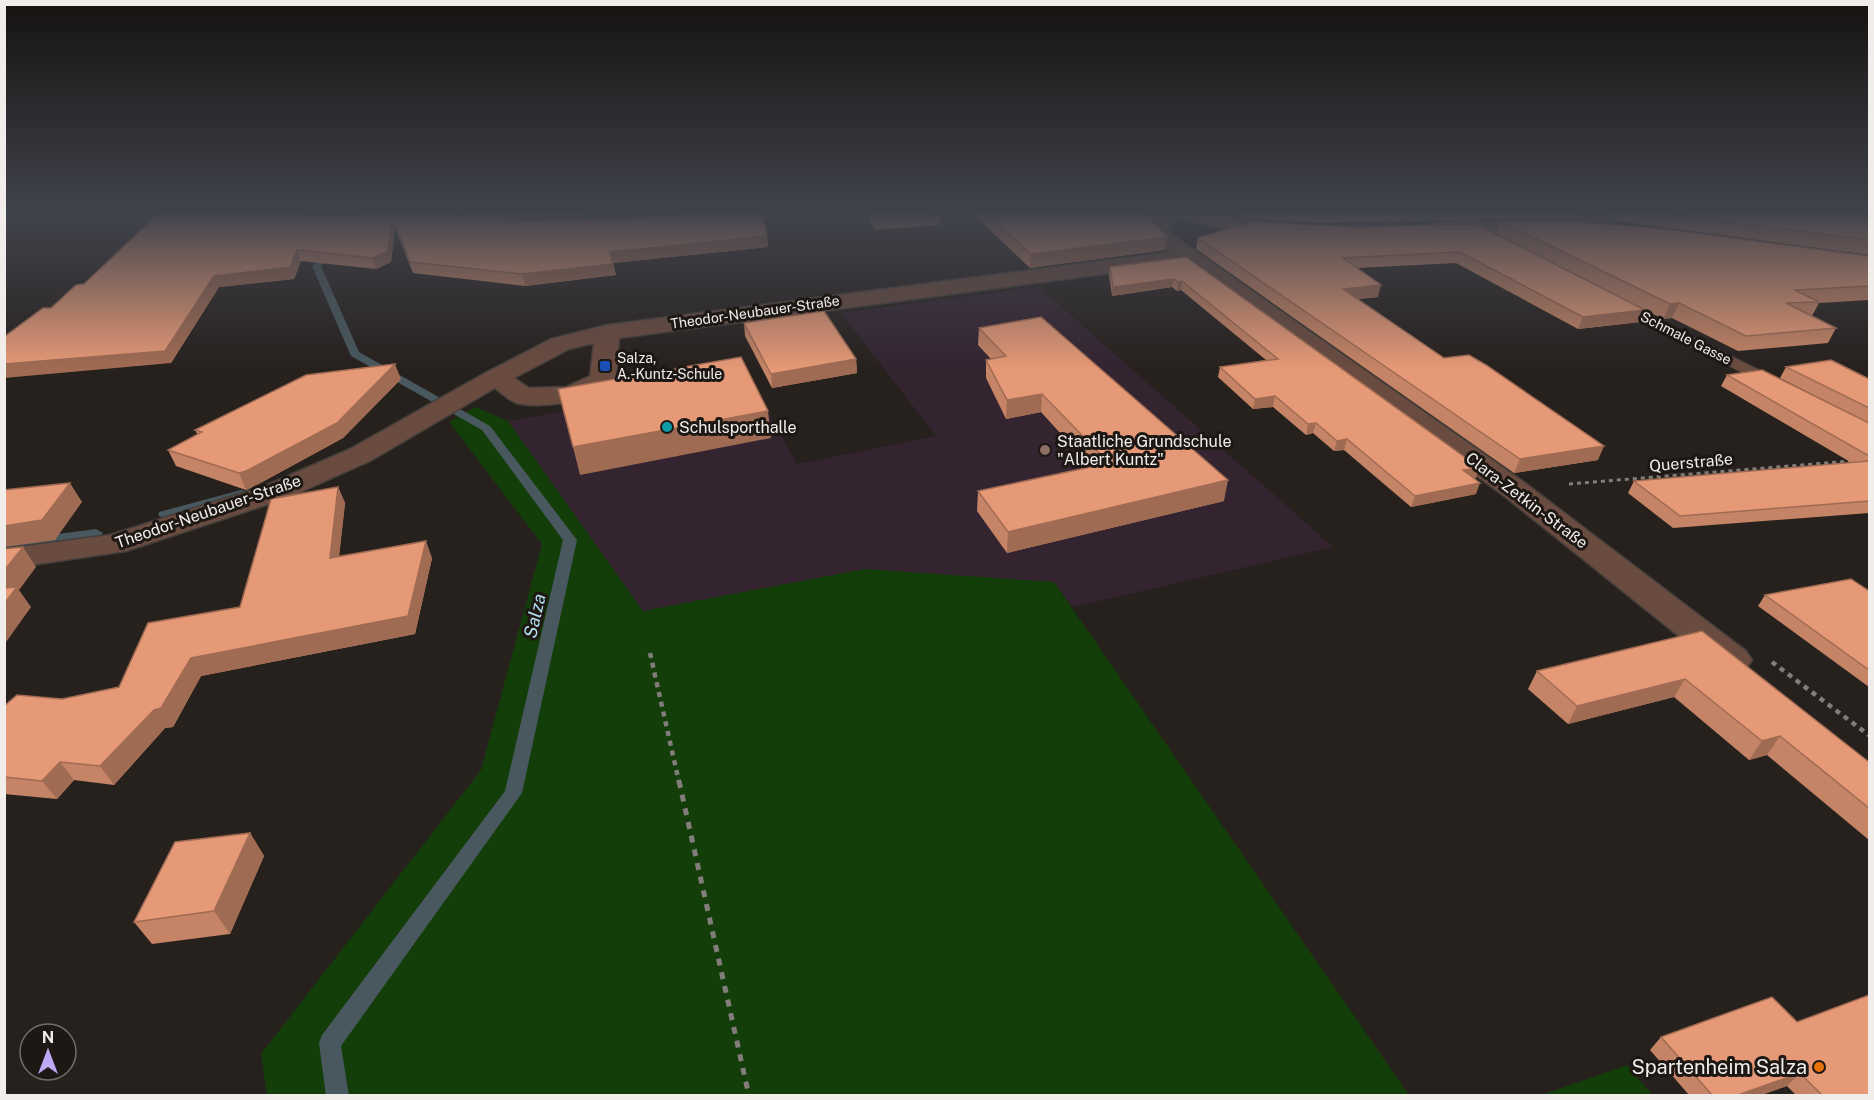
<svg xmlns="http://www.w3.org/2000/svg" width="1874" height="1100" viewBox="0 0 1874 1100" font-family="'Public Sans',sans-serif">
<rect width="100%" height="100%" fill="#27211e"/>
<polygon fill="#332430" points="1039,287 1333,547 1073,607 1054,582 865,569 643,611 508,421 749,379 797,464 936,436 841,313"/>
<g fill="#133d09">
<polygon points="475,407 508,421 643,611 865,569 1054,582 1409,1095 267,1095 261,1054 481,770 542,544 449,422"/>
<polygon points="1627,1065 1652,1095 1542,1095"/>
</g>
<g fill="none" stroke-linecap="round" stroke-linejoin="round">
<g fill="#48585e" fill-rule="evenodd">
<polygon points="330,248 337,250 321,266 359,352 490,426 577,540 522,793 341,1046 349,1096 326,1096 319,1043 322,1035 505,791 563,540 482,430 351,356 312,266"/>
<polygon points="241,490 245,491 247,494 245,497 164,519 158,515 159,512"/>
<polygon points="96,529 103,533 101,536 4,549 4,541"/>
</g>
<g stroke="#433e3b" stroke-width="2">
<g id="lane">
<path d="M774,214C766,220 739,223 730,217L733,214Z"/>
<polygon points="1618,300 1779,380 1782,383 1774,388 1769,386 1613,307 1611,304"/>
</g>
</g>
<g stroke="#433e3b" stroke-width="3">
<g id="street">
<polygon points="306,214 425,214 423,218 416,220 318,226 311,224"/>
<path d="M1156,214H1178L1167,228L1174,236L1525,483L1746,651L1752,660L1746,669L1733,673L1720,669L1503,495L1185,263L619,338L616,380C602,400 536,411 514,402C508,399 501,393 495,388L370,461L287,498L126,551L4,569V549L110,535L265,486L350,449L487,372L551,339L607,325L1171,252L1160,244L1147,228ZM594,343L590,376L566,387L529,388L514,378L569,349Z"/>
<path d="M1572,214C1588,214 1611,214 1622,229L1619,233H1605L1574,218Z"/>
</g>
</g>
<g stroke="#433e3b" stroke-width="3">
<g id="secondary">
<path d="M1177,214H1216L1244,220L1292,225L1295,229L1292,233C1264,240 1208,225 1179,218Z"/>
<polygon points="1543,221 1550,223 1553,227 1550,231 1439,234 1432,232 1429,228 1432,224 1439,222"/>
</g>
</g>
<polyline stroke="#827d7a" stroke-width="2" stroke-dasharray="3 3" stroke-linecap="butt" points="1329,226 1406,223"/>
<polyline stroke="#827d7a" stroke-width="3" stroke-dasharray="4 4" stroke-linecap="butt" points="1569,484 1851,461"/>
<g stroke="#827d7a" stroke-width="4.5" stroke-dasharray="5 5" stroke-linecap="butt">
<polyline points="650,653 679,782"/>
<polyline points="1772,662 1870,736"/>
</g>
<polyline stroke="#827d7a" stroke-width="5" stroke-dasharray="7 7" stroke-linecap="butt" points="679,781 749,1096"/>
<use href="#lane" fill="#6a4b3f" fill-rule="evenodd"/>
<use href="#street" fill="#6a4b3f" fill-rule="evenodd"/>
<use href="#secondary" fill="#92614e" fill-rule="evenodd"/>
</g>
<g fill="#c58465">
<polygon points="453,214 585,214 583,217 485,218"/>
<polygon points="867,214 940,214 940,225 874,230"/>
<polygon points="973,214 1154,214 1151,220 1167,237 1165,250 1030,268"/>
<polygon points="1229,214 1574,214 1572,219 1532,218 1319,223 1244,218"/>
<polygon points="1600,214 1869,214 1869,255 1618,221 1606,215"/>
<polygon points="314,218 483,219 767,236 768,247 613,263 616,275 525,286 413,273 395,228 391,262 376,269 301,261 294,279 219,287 171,363 51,308 84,284"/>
<polygon points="1500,221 1869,256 1869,300 1819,303 1812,316 1836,328 1828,343 1738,351 1672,318 1663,319 1645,310 1640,322 1578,329 1456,263 1357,268 1378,297 1358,299 1444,358 1598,460 1514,473 1196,249 1198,238 1496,234"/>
<polygon points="1186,257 1476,478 1474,479 1476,494 1411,507 1344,450 1334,451 1313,433 1306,435 1273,407 1253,409 1218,377 1220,367 1266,360 1181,290 1177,291 1172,287 1112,296 1109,275 1110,267"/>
<polygon points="744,323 856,359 857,373 772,388 745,336"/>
<polygon points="979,328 1224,501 1007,553 977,511 978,491 1091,467 1041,412 1006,419 986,378 986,360 991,359 978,345"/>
<polygon points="1786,367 1869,379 1869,513 1673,528 1628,493 1634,481 1852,463 1721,386 1727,375 1839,408 1780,378"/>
<polygon points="401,379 343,438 253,487 246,490 176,466 168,450 198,435 195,430"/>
<polygon points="338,487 345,503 339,556 432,558 415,634 201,676 173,727 165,728 114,785 74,780 57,799 4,794 4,706 62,699 119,687 240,607"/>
<polygon points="1869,591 1869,687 1758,606 1765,595"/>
<polygon points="1702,631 1869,762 1869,840 1767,755 1749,760 1674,697 1568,724 1528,689 1537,671"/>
<polygon points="250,833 264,856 230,934 152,944 134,922"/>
<polygon points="1772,997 1869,1095 1796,1095 1787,1086 1761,1095 1689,1095 1650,1050 1661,1037"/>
</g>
<g fill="#a06b53">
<polygon points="1147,214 1154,214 1145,228"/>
<polygon points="392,218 395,228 391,262 376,269 373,258"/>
<polygon points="767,236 768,247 613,263 610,252"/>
<polygon points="1167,237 1165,250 1030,268 1031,254"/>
<polygon points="297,250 301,261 294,279 219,287 171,363 4,378 4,364 214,276"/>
<polygon points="613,264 616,275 525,286 522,274"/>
<polygon points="1174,279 1172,287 1112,296 1113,287"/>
<polygon points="1182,281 1181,290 1177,291 1178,282"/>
<polygon points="1381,285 1378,297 1340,301 1343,289"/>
<polygon points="1679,303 1672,318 1663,319 1670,304"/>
<polygon points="1645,310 1640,322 1578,329 1583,317"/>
<polygon points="856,359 857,373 772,388 771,374"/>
<polygon points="395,364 401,379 343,438 253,487 246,490 239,473"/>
<polygon points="1042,394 1041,412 1006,419 1007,400"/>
<polygon points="1275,396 1273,407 1253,409 1255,399"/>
<polygon points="768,411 771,438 580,475 573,447"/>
<polygon points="1316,423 1313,433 1306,435 1308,424"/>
<polygon points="1347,439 1344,450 1334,451 1337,441"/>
<polygon points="1604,446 1598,460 1514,473 1520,459"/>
<polygon points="1480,468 1476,478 1459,481 1463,470"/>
<polygon points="1228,480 1224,501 1007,553 1008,532"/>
<polygon points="70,483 82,502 55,540 4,547 4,526"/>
<polygon points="1480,483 1476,494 1411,507 1415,496"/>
<polygon points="338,487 345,503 337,575 330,558"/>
<polygon points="426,541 432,558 415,634 201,676 173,727 165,728 114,785 100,766 191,658"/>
<polygon points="23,547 36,567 19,590 31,607 4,645 4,571"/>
<polygon points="1685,679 1674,697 1568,724 1577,706"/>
<polygon points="1780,736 1767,755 1749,760 1762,741"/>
<polygon points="60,762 74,780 57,799 42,781"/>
<polygon points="250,833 264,856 230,934 214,911"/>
<polygon points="1800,1073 1787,1086 1761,1095 1738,1095"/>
</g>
<g fill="#e59976" stroke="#a06b53" stroke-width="1.5">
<polygon points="158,214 305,214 314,218 372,214 446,214 483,219 532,220 643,218 689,214 762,214 767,236 610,252 613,264 522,274 410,262 392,218 388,251 373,258 297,250 290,267 214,276 165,351 4,364 4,337 43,308 51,308 76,285 84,284"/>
<polygon points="871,214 940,214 940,215 873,220"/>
<polygon points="987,214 1147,214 1146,215 1167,237 1031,254"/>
<polygon points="1669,214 1869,214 1869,240"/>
<polygon points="1500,221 1579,222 1665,229 1869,256 1869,286 1795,290 1819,302 1786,303 1836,328 1746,336 1679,303 1670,304"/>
<polygon points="1252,222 1357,227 1476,224 1645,310 1583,317 1460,252 1343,258 1381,285 1343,289 1444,358 1469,355 1486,365 1604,446 1520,459 1198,238"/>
<polygon points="1186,257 1480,468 1463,470 1480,483 1415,496 1347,439 1337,441 1316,423 1308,424 1275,396 1255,399 1220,367 1278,359 1182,281 1178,282 1174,279 1113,287 1110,267"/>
<polygon points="824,311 856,359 771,374 744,323"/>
<polygon points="1041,317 1228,480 1008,532 978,491 1109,463 1042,394 1007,400 986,360 1006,356 979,328"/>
<polygon points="741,357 768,411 573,447 558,389"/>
<polygon points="1831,360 1869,379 1869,408 1786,367"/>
<polygon points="395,364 337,423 246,471 239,473 168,450 202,432 195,430 306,375"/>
<polygon points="1762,370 1869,423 1869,456 1727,375"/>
<polygon points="1869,461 1869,501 1680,516 1634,481"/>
<polygon points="70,483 42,520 4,526 4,490"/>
<polygon points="338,487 330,558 426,541 408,616 191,658 161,708 154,710 100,766 60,762 42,781 4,777 4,706 17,695 62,699 119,687 148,623 240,607 271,499"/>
<polygon points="23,547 4,571 4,549"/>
<polygon points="1851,579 1869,591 1869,670 1765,595"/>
<polygon points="17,587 4,604 4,588"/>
<polygon points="1702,631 1869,762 1869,808 1780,736 1762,741 1685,679 1577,706 1537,671"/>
<polygon points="250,833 214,911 134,922 175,842"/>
<polygon points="1869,995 1869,1095 1822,1095 1800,1073 1738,1095 1712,1095 1661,1037 1772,997 1797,1022"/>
</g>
<linearGradient id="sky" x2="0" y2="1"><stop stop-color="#151210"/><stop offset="0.58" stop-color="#41434c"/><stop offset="1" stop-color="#41434c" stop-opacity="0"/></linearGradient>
<rect width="1874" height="368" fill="url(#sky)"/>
<rect fill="#1a4fb4" stroke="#1e1815" stroke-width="2" x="599" y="360" width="12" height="12" rx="3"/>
<circle fill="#0f9aa8" stroke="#1e1815" stroke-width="2" cx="667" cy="427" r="6"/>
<circle fill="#8d6e63" stroke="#1e1815" stroke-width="2" cx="1045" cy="450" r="6"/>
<circle fill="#e8710a" stroke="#1e1815" stroke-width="2" cx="1819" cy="1067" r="6"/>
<g text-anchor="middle" stroke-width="6" stroke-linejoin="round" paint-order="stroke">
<g font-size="14" fill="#f1edeb" stroke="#1e1815">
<text transform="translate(755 312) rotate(-8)" y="5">Theodor-Neubauer-Straße</text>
<text transform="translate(1686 338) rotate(27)" y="5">Schmale Gasse</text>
</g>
<g font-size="14" fill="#f1edeb" stroke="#1e1815" text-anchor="start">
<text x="617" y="363">Salza,<tspan x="617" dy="16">A.-Kuntz-Schule</tspan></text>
</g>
<g font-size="16" fill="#f1edeb" stroke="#1e1815" text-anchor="start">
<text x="679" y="433">Schulsporthalle</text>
<text x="1057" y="447">Staatliche Grundschule<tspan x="1057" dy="18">"Albert Kuntz"</tspan></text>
</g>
<g font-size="16" fill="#f1edeb" stroke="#1e1815">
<text transform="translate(1691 462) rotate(-5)" y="6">Querstraße</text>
<text transform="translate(1527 500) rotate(37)" y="6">Clara-Zetkin-Straße</text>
<text transform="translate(208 511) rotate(-19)" y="6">Theodor-Neubauer-Straße</text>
</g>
<g font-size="18" font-style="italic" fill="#b3e0f3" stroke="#1e1815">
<text transform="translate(535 616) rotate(-77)" y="6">Salza</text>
</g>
<g font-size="20" fill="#f1edeb" stroke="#1e1815" text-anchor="end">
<text x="1807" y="1074">Spartenheim Salza</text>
</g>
</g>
<rect width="1874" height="1100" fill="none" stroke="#f1edeb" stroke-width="12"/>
<g transform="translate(48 1052)"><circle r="28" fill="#1e1815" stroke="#726d6b" stroke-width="1.5"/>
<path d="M0-4.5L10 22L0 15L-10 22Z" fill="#bea9f4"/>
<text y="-9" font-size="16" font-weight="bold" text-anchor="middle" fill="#f1edeb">N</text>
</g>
</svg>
